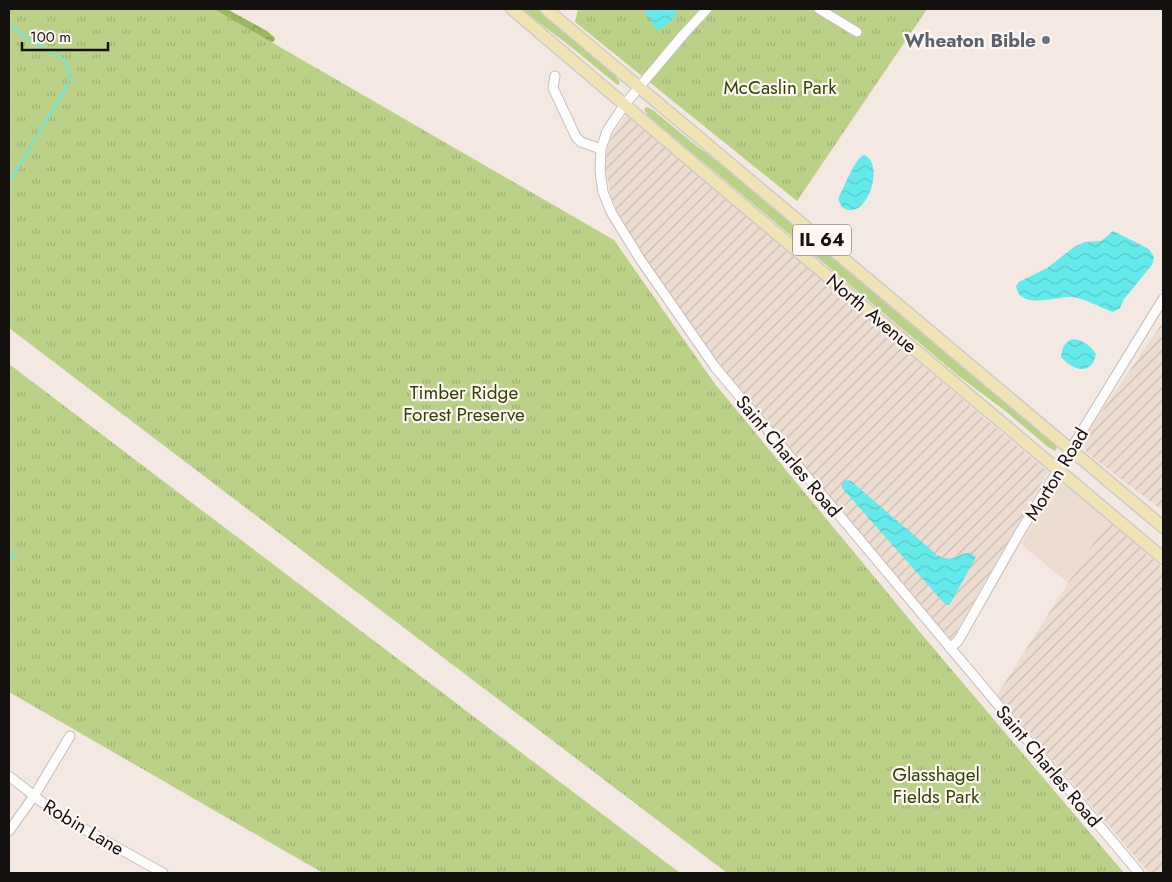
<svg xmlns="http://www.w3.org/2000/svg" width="1172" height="882" viewBox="0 0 1172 882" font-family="Jost,sans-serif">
<defs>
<pattern id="industrial-furrows" width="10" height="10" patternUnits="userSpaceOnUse" patternTransform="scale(1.25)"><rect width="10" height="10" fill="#eddcd0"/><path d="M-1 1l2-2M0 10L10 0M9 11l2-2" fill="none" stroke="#cabcb1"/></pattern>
<pattern id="forest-crowns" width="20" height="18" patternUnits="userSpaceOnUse" patternTransform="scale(1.25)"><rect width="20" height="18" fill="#9db760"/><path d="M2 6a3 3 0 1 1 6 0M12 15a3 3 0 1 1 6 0" fill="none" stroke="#869c52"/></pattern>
<pattern id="park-tufts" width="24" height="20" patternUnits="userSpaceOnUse" patternTransform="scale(1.25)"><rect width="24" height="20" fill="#bad187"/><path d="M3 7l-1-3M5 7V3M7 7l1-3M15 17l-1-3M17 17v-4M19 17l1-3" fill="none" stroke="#9fb273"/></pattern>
<pattern id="water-waves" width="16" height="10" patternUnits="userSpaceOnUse" patternTransform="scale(1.25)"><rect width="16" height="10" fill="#65eaec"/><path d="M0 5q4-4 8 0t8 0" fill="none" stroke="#57c8c9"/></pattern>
</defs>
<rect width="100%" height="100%" fill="#f4e9e2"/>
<polygon fill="#eddcd0" points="1060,479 1108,520 1068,583 1021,544"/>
<g fill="url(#industrial-furrows)">
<polygon points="627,114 1048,472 951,641 708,351 627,233 611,197 605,166 608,146 613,134"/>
<polygon points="1163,322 1163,511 1087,453 1082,440"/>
<polygon points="1108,520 1163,568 1163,873 1149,873 997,695"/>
</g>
<g fill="#bad187">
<polygon points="521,9 538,9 612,71 620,82 618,85 615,83 570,46"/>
<polygon points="647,107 653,110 694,144 736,175 1053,441 1057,448 1055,451 1048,447 1004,410 960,377 648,116 644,109"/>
</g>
<polygon fill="url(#forest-crowns)" points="195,9 227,9 267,31 275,38 274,42 260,41"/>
<g fill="url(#park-tufts)">
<polygon points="9,9 214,9 614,240 715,384 924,637 1124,873 727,873 9,328"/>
<polygon points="578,9 927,9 797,201 575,22"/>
<polygon points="9,364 680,873 323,873 9,692"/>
</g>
<g fill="url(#water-waves)">
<path d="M643,9H677C676,18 667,24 660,30L655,28Z"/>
<path d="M864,155C884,162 870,213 849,210C846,210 844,208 842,207L838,199C844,188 854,159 864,155Z"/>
<path d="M1113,231L1149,249L1154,257L1152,265L1124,299L1120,308L1113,312C1099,307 1086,299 1072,297C1055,296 1020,311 1016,286L1019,282L1047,268L1074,247L1085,242L1101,241Z"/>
<path d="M1072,339C1083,340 1090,345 1096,354C1092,376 1073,371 1061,357C1062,348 1064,343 1072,339Z"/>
<path d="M845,480L851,481L937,555C940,556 942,558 945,558C956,561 968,546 976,557L950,604L948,605L943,602L842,488V483Z"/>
</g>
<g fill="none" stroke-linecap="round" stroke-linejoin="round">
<g stroke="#65eaec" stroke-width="2">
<polyline points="9,25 33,42 65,60 70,77 67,86 9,182"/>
<polyline points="9,559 16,552"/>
</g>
<g stroke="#c8beb8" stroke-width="11">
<g id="minor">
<polyline points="707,9 683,35 625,104 607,131 601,149 600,171 603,192 611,212 640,259 715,367 1139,873"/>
<polyline points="819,9 857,32"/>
<polyline points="555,76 553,88 576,137 581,142 601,149"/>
<polyline points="950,648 958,641 1020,532 1163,299"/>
<polyline points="9,776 57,814 163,873"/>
<polyline points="9,831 34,796 70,736"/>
</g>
</g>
<g stroke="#cccbca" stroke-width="14">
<g id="major">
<polyline points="512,9 726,191 1163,558"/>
<polyline points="546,9 1163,527"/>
</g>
</g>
<use href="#minor" stroke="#fff" stroke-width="9"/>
<use href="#major" stroke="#f1e3b3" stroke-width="11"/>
</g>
<circle fill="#6b7280" stroke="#fef7f3" stroke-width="2" cx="1046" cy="40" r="5"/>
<g text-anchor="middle" stroke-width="4.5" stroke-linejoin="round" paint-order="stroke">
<rect fill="#fef7f3" stroke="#5b5653" stroke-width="1" x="793" y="224.5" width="58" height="31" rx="4"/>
<g font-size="18" font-weight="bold" fill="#15110f">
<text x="822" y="246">IL 64</text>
</g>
<g font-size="19" font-weight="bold" fill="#5b616d" stroke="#fef7f3" text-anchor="end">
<text x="1036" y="47">Wheaton Bible</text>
</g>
<g font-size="19" fill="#334200" stroke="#fef7f3">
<text x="780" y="94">McCaslin Park</text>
<text x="464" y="399">Timber Ridge<tspan x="464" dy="22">Forest Preserve</tspan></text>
<text x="936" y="781">Glasshagel<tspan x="936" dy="22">Fields Park</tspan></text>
</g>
<g font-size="19" fill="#15110f" stroke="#fef7f3">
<text transform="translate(872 313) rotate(40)" y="7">North Avenue</text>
<text transform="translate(789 456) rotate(50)" y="7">Saint Charles Road</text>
<text transform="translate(1056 474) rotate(-59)" y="7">Morton Road</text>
<text transform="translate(1049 766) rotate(50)" y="7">Saint Charles Road</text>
<text transform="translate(84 827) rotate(31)" y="7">Robin Lane</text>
</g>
</g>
<rect width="1172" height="882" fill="none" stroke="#15110f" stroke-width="20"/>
<path d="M22 42v8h86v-8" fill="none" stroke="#15110f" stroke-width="2.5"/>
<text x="30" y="42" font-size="15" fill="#15110f" stroke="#fef7f3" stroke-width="4" paint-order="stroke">100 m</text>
</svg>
